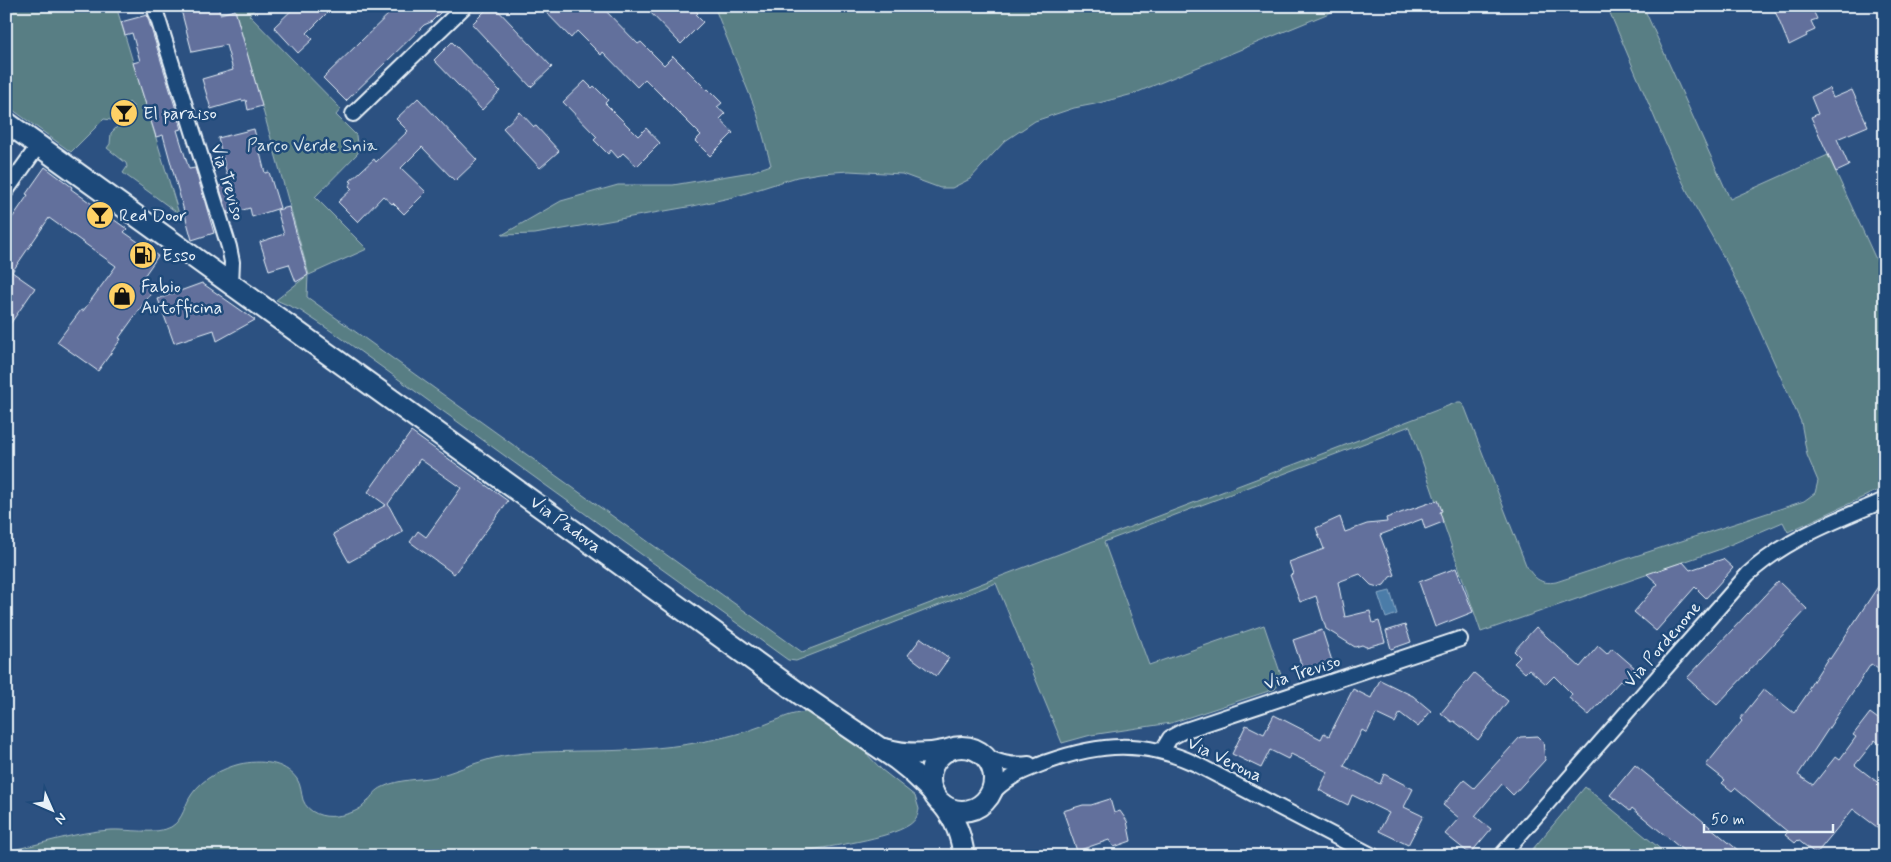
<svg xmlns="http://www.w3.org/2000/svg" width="1891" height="862" viewBox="0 0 1891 862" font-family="Mynerve,sans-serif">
<rect width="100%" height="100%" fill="#2c5181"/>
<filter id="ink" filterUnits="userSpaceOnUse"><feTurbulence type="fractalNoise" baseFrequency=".02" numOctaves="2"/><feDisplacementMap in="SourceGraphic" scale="10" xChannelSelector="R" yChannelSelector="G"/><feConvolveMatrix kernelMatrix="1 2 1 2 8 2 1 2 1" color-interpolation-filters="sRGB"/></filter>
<g filter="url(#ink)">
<g fill="#597e84" stroke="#a0b8be">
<polygon points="6,6 116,6 179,214 123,173 127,167 126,163 107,148 110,144 111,133 135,108 129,102 111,120 104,119 71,152 6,105"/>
<polygon points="234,6 257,6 249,15 341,109 336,115 356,135 358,153 315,197 367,249 309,275"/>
<polygon points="714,6 1346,6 1133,94 1095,104 1074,108 1035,121 1005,141 970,179 952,188 940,188 902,174 849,171 820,173 797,177 734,197 693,206 535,234 502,235 561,201 618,185 673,185 751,172 771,165 757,113"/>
<path d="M1607,6H1643L1730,199L1828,155L1885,279V487L1788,532L1783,522L1718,550L1481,632L1410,426L1104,542L1149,665L1264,625L1281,675L1278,685L1275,689L1171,723L1091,735L1062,743L996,583L796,661L788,660L340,337L301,311L276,300L308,275L307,297L802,652L1458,402H1461L1465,408L1526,565C1533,577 1540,585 1556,582L1804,501L1815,493L1818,481L1807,455L1801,422L1747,302L1727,263L1692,201L1676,168Z"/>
<path d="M807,712L818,716L862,749L882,770L915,796L919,809C918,816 915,821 909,825C887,839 832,846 805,851L792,856H6V851C41,845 74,832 110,830C127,829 157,835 171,827C184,819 184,805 192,794C202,779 223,768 240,764C260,760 284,761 297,779C301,785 301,793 303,800C308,813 323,818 336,816C347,815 360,811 367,802C372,796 376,790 383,787C399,779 418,780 435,777C454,772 471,764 490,759C520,751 551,752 582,751C622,751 662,749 701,742C723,738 748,732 769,723C786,717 788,714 807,712Z"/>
<polygon points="1585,787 1669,856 1527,856"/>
</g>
<polygon fill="#4b7ca8" stroke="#8aabc8" points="1390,591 1397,614 1386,618 1378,594"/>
<g fill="#626f9c" stroke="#e8f1f8">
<polygon points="180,6 218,6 220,14 235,10 262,106 248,110 246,100 242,101 242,100 211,109 202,79 233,70 226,45 192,52"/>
<polygon points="296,6 334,6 307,33 313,39 298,53 274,27"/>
<polygon points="397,6 447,6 431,22 424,25 346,101 323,78"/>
<polygon points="490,6 494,6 552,67 531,87 472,24"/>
<polygon points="540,6 601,6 638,44 641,42 664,65 673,56 707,90 708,89 722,103 717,107 725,114 720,119 733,133 710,156 695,141 701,135 645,79 637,87 603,52 601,55 577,31 571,38"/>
<polygon points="644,6 691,6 698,13 696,15 703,22 681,44"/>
<polygon points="1773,6 1811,6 1817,19 1811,21 1815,30 1806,34 1807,36 1789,45"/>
<polygon points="147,15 182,129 177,130 189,169 195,168 214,233 192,240 163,135 156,137 133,63 140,61 132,33 125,35 121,22"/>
<polygon points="452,42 500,91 482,110 434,60"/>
<polygon points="585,81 592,88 594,86 608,100 605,103 638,136 646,128 660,143 637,166 623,153 618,158 611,150 608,154 594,140 597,137 563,102"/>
<polygon points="1829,88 1833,98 1852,90 1868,126 1837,139 1849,166 1836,172 1811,117 1818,114 1811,97"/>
<polygon points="418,98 477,160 455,181 422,147 401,168 426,192 404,214 393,203 392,204 383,196 358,222 338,202 352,189 349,186 352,182 350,181 374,159 376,162 408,131 396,119"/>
<polygon points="520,112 534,127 536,126 559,151 540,168 503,128"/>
<polygon points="254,129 265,173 269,172 280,208 252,217 250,208 228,214 219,186 229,183 218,138"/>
<polygon points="45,167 72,187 71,189 127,229 124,232 158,256 142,279 155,288 119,338 121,339 98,371 57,342 81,310 83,311 116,266 49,218 12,272 35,288 6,330 6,227 28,195 26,194"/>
<polygon points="289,207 308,275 296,282 289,264 269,270 260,242 284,234 277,210"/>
<polygon points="202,283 255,320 217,341 214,330 174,343 158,299"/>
<polygon points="411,432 508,501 454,574 410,542 418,531 426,537 461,488 420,459 388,504 403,532 349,562 333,534 386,505 368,492"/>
<polygon points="1438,500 1442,511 1440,512 1443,522 1425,529 1422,519 1380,535 1395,575 1390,577 1384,585 1378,587 1371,585 1360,574 1338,582 1345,617 1370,611 1373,623 1379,621 1385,642 1366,647 1362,645 1355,647 1326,629 1316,596 1300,602 1290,575 1293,574 1289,562 1324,549 1316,528 1340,517 1345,532 1367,524 1387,522 1386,518"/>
<polygon points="1723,559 1733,568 1706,598 1695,587 1656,631 1634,612 1658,584 1647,574 1683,562 1690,570"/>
<polygon points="1456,568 1473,612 1435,627 1419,582"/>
<polygon points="1885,576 1885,674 1871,664 1798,775 1813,785 1836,756 1840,759 1856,737 1853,735 1870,713 1885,724 1885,748 1875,740 1855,765 1885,788 1885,833 1853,809 1816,854 1798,840 1795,843 1785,835 1788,832 1735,788 1732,791 1722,783 1725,780 1706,765 1742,721 1740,719 1764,689 1794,713 1810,690 1808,689 1828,658 1830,659"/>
<polygon points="1778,581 1807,609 1717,705 1687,678"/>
<polygon points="1405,625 1411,642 1391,649 1386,631"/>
<polygon points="1536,627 1580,667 1598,646 1607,654 1612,648 1635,668 1622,682 1620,681 1589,715 1569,698 1572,694 1554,676 1546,684 1529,669 1525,673 1514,663 1520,657 1514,651"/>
<polygon points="1322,630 1332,661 1303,670 1293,640"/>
<polygon points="921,638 949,658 936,676 908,655"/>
<polygon points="1474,673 1508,701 1478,740 1454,721 1452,722 1441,713"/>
<polygon points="1380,680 1413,696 1431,711 1418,727 1400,713 1395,723 1376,714 1367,733 1362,730 1344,766 1380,784 1384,774 1413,789 1404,807 1423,816 1408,845 1379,831 1389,813 1352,795 1348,805 1319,790 1328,772 1291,754 1288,759 1270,750 1261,768 1232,754 1246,725 1264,734 1274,715 1321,739 1324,733 1329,736 1353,689 1371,698"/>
<polygon points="1538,736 1543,741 1545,760 1513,795 1502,784 1475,816 1491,829 1470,854 1445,834 1459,818 1443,805 1464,780 1474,788 1520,737"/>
<polygon points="1635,765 1692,812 1745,856 1690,856 1632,808 1630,811 1610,795"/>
<polygon points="1110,799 1114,813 1120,811 1127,821 1131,841 1114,847 1109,840 1077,851 1063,811 1083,805 1091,805"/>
</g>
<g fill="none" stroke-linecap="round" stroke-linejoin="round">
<g stroke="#e8f1f8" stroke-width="18">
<g id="street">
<polyline points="154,6 229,247 232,262 231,284"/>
<polyline points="353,114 465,6"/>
<polyline points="6,191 38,146"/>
<polyline points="1162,751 1170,738 1183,731 1460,639"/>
<path d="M983,755C999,763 1011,766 1029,764"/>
<path d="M988,797C1008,776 1021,772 1047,762C1100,743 1144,740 1196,764L1373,856"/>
<path d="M1501,856L1748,574C1786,539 1837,520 1885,500"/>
</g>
</g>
<g stroke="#e8f1f8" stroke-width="24">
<g id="secondary">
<polyline points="6,122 800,694 896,759 911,771 933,792"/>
<circle cx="962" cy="779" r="32"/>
<path d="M885,749C906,755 927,755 949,750"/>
<path d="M943,805C956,821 961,836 964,856"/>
</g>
</g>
<use href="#street" stroke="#1f4a7a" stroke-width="14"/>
<use href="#secondary" stroke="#1f4a7a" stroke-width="20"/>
</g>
</g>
<defs>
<g id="bar-disc" transform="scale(1.4375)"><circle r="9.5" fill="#ffd166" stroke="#1f4a7a"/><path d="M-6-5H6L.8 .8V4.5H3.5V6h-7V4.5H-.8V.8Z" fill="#111"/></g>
<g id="fuel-disc" transform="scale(1.4375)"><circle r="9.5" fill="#ffd166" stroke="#1f4a7a"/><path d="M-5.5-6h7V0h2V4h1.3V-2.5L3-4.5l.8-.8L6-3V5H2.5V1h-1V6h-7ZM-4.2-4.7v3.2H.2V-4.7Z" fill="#111"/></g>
<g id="shop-disc" transform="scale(1.4375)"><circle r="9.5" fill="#ffd166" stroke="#1f4a7a"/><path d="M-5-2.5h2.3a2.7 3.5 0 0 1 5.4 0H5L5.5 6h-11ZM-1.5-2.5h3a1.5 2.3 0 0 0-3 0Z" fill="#111"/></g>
</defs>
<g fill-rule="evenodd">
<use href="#bar-disc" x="124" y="113"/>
<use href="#bar-disc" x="100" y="215"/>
<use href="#fuel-disc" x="143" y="255"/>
<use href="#shop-disc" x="122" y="296"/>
</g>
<g text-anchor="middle" stroke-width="5" stroke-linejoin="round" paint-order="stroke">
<g font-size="18" fill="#e8f1f8" stroke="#1f4a7a" text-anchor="start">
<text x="143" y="119">El paraiso</text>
<text x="119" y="221">Red Door</text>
<text x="162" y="261">Esso</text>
<text x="141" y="292">Fabio<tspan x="141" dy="21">Autofficina</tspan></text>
</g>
<g font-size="18" fill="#d3e0e7" stroke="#1f4a7a">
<text x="312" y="151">Parco Verde Snia</text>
</g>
<g font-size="18" fill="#e8f1f8" stroke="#1f4a7a">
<text transform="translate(228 182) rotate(73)" y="6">Via Treviso</text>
<text transform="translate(566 524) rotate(36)" y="6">Via Padova</text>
<text transform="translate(1662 644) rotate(-49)" y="6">Via Pordenone</text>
<text transform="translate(1302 672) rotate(-18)" y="6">Via Treviso</text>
<text transform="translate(1225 759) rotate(26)" y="6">Via Verona</text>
</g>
</g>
<rect width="1891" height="862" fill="none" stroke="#1f4a7a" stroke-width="25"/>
<rect x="12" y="12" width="1866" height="837" fill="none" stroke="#e8f1f8" stroke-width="2" filter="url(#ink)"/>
<g transform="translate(52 810) rotate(135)" stroke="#1f4a7a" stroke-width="4" paint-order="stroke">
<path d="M0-4L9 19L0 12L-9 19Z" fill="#e8f1f8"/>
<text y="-8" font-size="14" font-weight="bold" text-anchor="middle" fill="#e8f1f8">N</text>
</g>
<path d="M1704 824v8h129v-8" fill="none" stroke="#e8f1f8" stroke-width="2.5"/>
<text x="1711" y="824" font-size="15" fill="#e8f1f8" stroke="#1f4a7a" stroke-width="4" paint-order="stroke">50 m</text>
</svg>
